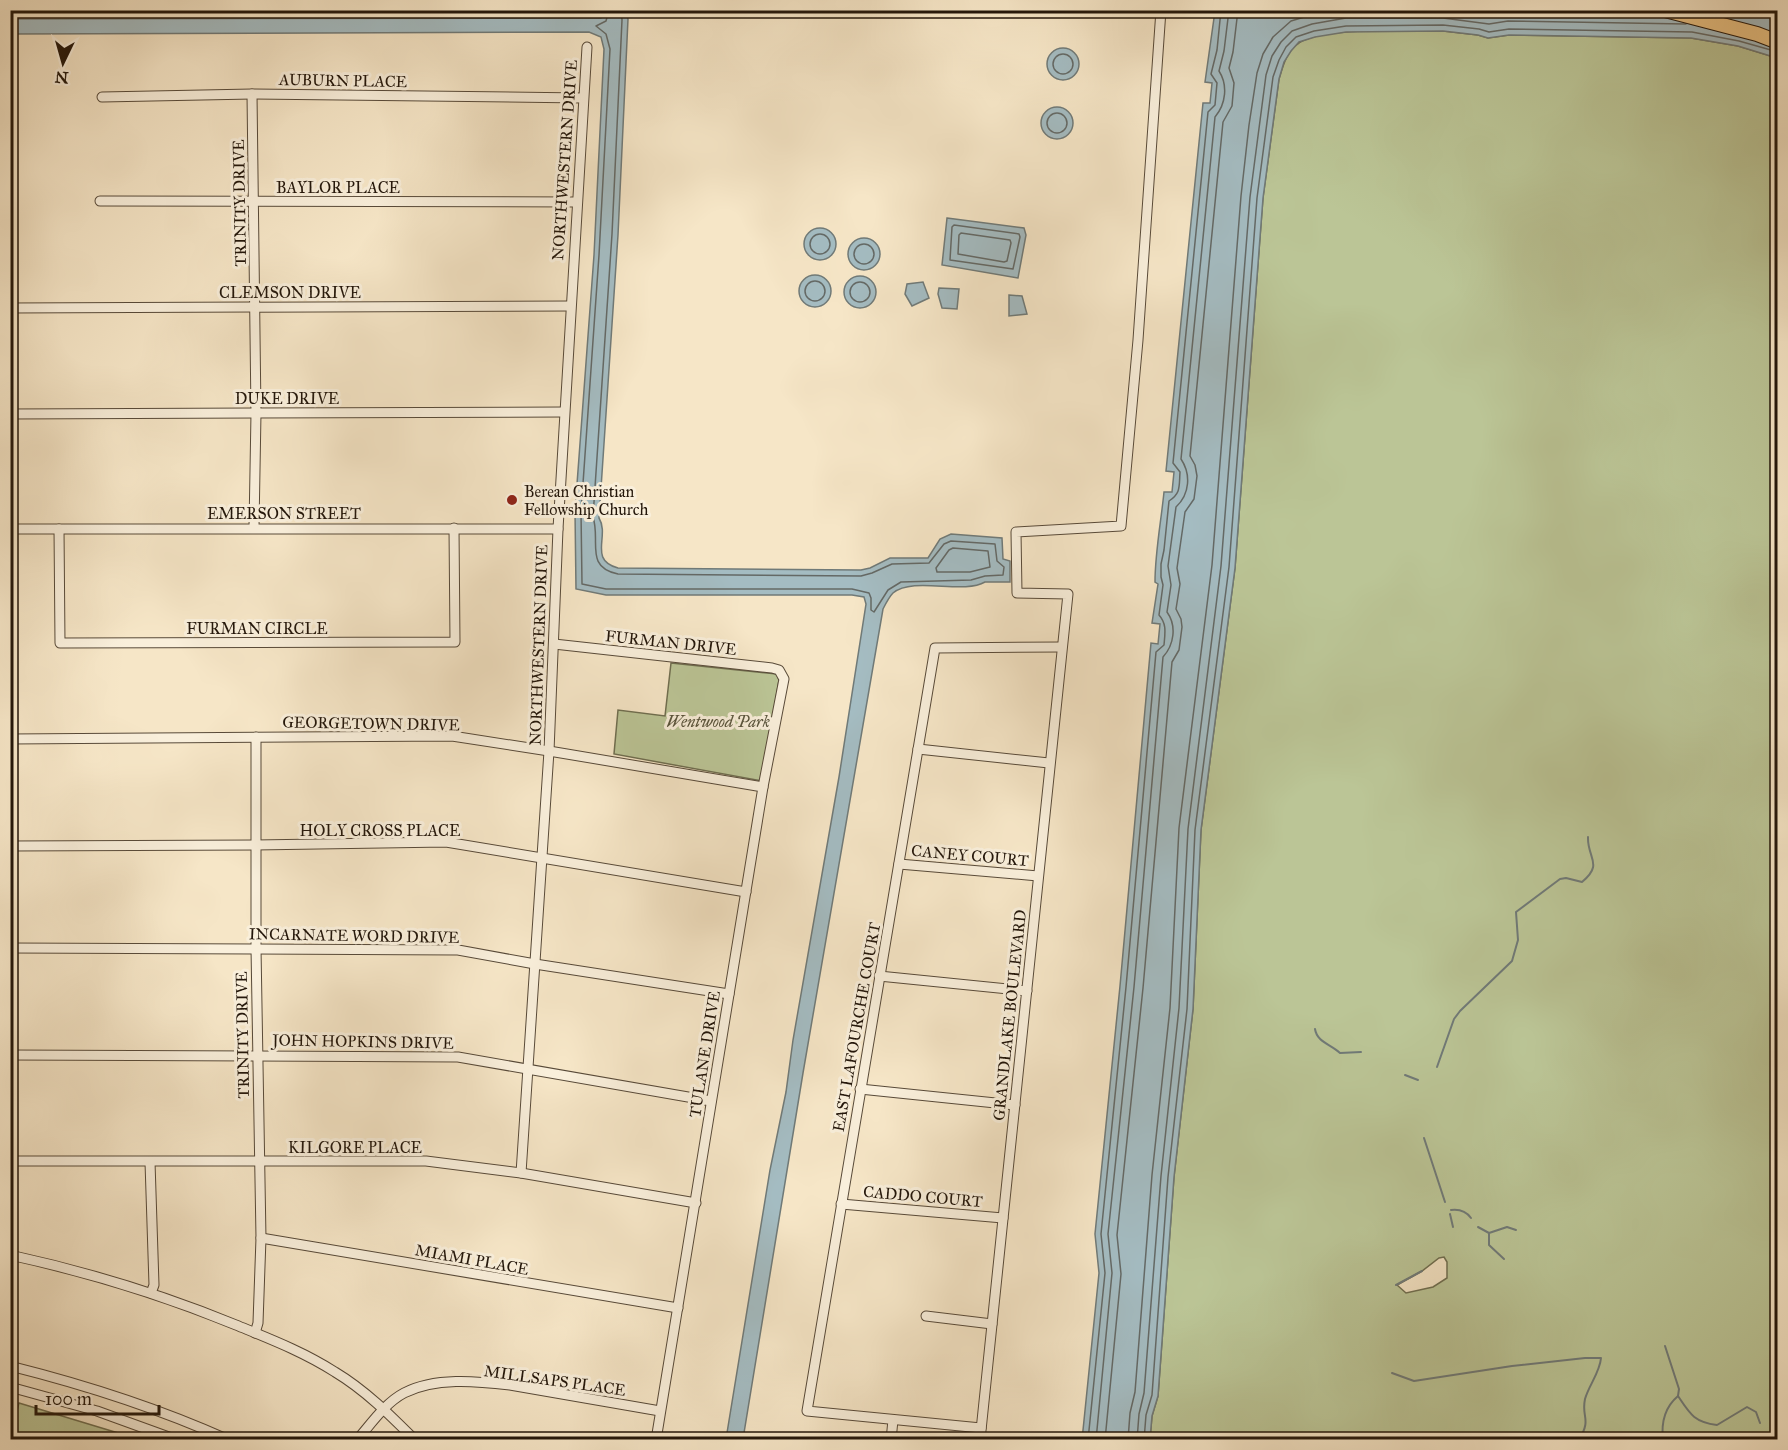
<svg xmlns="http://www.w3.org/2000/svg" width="1788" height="1450" viewBox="0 0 1788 1450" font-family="'IM FELL Great Primer',serif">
<rect width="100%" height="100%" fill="#f6e6c7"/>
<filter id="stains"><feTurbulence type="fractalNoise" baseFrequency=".00333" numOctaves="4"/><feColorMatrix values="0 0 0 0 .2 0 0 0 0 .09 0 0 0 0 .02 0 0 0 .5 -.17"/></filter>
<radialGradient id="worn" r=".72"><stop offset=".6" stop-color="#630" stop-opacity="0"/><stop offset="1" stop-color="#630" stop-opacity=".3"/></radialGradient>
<g fill="#bbc596" stroke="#6f6e50" stroke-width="1.5" fill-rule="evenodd">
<path d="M1443,31L1478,35L1488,38L1509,35L1691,38L1738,46L1777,58V1439L1150,1440L1152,1416L1158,1396L1174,1177L1193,1009L1201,830L1235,568L1263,198L1279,79C1283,66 1287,50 1299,43C1324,26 1410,32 1443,31ZM1444,1257L1447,1262V1278L1433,1287L1406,1293L1397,1285L1422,1271L1439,1258Z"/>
<polygon points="671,663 777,674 779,680 762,781 614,754 618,710 665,716"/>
<polygon points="19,1403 138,1439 11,1439 11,1432"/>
</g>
<g fill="#a4bcc2" stroke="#707a78" stroke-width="1.5">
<path d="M604,11H626L628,19L618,235L599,518C610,536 588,560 618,568L861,570L870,568L890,558H928L940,539L951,534L1002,538L1003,559L1010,561V582H985C963,595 914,576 893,593C889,597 886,603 883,609L803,1073L743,1439H726L770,1170L786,1092L793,1040L839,777L866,604L864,597L852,595H606L576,589L575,511L594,255L604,49L601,37L589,32L10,34L11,19L601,18Z"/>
<path d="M1215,11H1777V58L1738,46L1691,38L1509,35L1488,38L1478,35L1443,31L1346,32L1315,37L1299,42L1291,51L1284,62L1279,79L1263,198L1235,568L1201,830L1193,1009L1174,1177L1158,1396L1152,1416L1150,1439L1082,1440L1099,1273L1095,1234L1120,986L1151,643L1158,644L1160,624L1152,623L1158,584L1155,582C1155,553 1161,522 1164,492H1172L1174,472L1166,471L1203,103H1210L1212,83L1205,82Z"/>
<circle cx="1063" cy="64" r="16"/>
<circle cx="1057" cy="123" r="16"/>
<polygon points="947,218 1024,228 1026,235 1018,278 942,265"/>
<circle cx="820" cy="244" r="16"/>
<circle cx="864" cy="254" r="16"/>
<circle cx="815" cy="291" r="16"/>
<circle cx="860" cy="292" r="16"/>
<polygon points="923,282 929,298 912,306 905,294 907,284"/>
<polygon points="939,288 959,289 957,309 942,308 938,294"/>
<polygon points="1009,295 1022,296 1027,314 1009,316"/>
</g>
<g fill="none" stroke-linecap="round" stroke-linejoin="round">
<g stroke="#646966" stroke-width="1.5">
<path d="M609,10L606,21L596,26L606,34L610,49L599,255L581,512L582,584L606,589H852L869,593L871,598V610L874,612L888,590L901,582L971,580L985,576L1003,575L1004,567L997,561L995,544L951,541L944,544L929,563L892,564L872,573L861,576L618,574C584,567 601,541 593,517L612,234L622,20L621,10"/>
<polyline points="1460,10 1490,15 1508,12 1658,14"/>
<circle cx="1063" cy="64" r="10"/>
<circle cx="1057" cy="123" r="10"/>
<polygon points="954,225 1019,234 1020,237 1013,269 950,260 952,227"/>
<polygon points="961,233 1010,240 1011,243 1007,261 1004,262 958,254 959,235"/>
<circle cx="820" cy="244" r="10"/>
<circle cx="864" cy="254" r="10"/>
<circle cx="815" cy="291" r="10"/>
<circle cx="860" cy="292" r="10"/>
<polygon points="953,548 988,551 990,567 970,572 937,572 936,568 949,550"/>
<path d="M1088,1440L1105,1273L1101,1234L1126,987L1156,652L1164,645C1165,633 1167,624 1159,615L1163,585L1161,577V564L1164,550L1169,501C1181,493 1179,487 1180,472L1173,463L1208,112L1215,105L1217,83L1211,74L1217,50L1221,10"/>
<path d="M1096,1440L1112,1273L1108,1234L1134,987L1163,657C1174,645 1177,626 1167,612L1171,585L1168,566L1176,507C1190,494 1191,474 1181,459L1215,117C1226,104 1228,85 1219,71L1224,51L1229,10"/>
<polyline points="1105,1440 1121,1274 1117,1235 1143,988 1172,662 1179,650 1182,627 1181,619 1176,609 1180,584 1177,568 1185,512 1194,499 1197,476 1195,465 1190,456 1223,122 1232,106 1234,83 1229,68 1233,52 1238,10"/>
<polyline points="1128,1440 1130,1413 1135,1392 1152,1175 1170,1008 1179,828 1212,565 1241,196 1249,125 1257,73 1263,54 1273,37 1291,21 1311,15 1337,10"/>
<polyline points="1137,1440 1139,1414 1144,1393 1161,1176 1179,1008 1188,829 1221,566 1250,197 1266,75 1272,56 1281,42 1292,31 1312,24 1346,18 1443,18 1489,24 1508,21 1686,24"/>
<polyline points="1144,1440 1146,1415 1152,1395 1168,1177 1187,1009 1195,830 1229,567 1257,198 1273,77 1279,60 1286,47 1296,37 1314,31 1346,26 1443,25 1479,29 1489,32 1509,29 1692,32 1739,41 1778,52"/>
</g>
<g stroke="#707a78" stroke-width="2">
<path d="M1315,1029C1317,1042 1330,1044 1340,1053L1361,1052"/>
<path d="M1437,1067L1454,1019L1460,1011L1512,961L1518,940L1516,912L1560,879L1566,878L1582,882C1604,864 1587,858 1588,837"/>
<polyline points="1405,1075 1418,1080"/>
<polyline points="1424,1138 1445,1202"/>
<path d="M1451,1210C1459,1209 1466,1211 1471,1218"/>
<polyline points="1450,1214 1453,1227"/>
<polyline points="1478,1227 1489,1233 1507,1227 1516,1230"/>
<polyline points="1489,1233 1489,1245 1504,1259"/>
<polyline points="1396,1285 1422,1271"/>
<path d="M1665,1346L1679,1389L1678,1396C1690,1414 1694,1422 1717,1425L1747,1407L1756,1412L1760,1423"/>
<path d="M1392,1373L1414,1381L1512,1366L1585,1358H1601C1600,1372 1589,1385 1585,1399C1581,1418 1592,1418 1579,1440"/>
<path d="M1663,1440C1661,1423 1665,1407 1678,1396"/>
</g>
<g stroke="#584a39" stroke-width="11">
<g id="minor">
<polyline points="252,94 256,413 254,527"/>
<polyline points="102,97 252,94 583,98"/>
<polyline points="100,201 576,202"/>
<polyline points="10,308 570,306"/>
<polyline points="10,414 564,412"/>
<polyline points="10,529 558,529"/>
<polyline points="59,529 60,643 455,642 454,528"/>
<polyline points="554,644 772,668 779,670 784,679 763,787 656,1440"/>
<polyline points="10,739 452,736 549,751 763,787"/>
<polyline points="918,749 1049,763"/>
<polyline points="10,846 255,845 446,842 746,892"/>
<polyline points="899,864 1038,876"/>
<polyline points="10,948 458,950 535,964 729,994"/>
<polyline points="879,976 1027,991"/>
<polyline points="10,1055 458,1057 711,1101"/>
<polyline points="860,1089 1015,1105"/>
<polyline points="10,1161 426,1161 521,1173 696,1203"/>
<polyline points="150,1162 154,1285 151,1293"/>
<polyline points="521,1173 549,751 558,529 587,47"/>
<polyline points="841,1204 1003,1218"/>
<polyline points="261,1238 678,1308"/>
<path d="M10,1255C88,1272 163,1295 236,1325C270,1339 304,1352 335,1372C365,1390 390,1415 415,1440"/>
<polyline points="926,1316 992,1324"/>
<polyline points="255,1333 258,1323 261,1238 256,948 256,737"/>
<path d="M10,1366C86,1385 158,1408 229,1440"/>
<polyline points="10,1387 97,1411 177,1440"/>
<polyline points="981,1428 807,1411 935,648 1061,647"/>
<path d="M357,1440C371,1424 385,1403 404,1393C435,1377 476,1381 510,1385L660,1411"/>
<polyline points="891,1440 893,1420"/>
<polyline points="980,1440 1068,594 1017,593 1016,532 1121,526 1138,340 1161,10"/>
</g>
</g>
<g stroke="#23160a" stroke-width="16">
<polyline id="highway" points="1665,10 1757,34 1778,42"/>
</g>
<use href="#minor" stroke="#f9efdb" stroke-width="9"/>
<use href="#highway" stroke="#ebc384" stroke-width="14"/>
</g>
<circle fill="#8f2418" stroke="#f9efdb" stroke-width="2" cx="512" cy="500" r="6"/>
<g text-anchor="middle" stroke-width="6" stroke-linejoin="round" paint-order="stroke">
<g font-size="16" fill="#23160a" stroke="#f9efdb">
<text transform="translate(343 80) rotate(1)" y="6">AUBURN PLACE</text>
<text transform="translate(564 160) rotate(-86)" y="6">NORTHWESTERN DRIVE</text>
<text x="338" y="193">BAYLOR PLACE</text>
<text transform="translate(239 203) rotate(-91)" y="6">TRINITY DRIVE</text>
<text x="290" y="298">CLEMSON DRIVE</text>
<text x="287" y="404">DUKE DRIVE</text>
<text x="284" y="519">EMERSON STREET</text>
<text x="257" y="634">FURMAN CIRCLE</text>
<text transform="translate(671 642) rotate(6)" y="6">FURMAN DRIVE</text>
<text transform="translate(538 645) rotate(-88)" y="6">NORTHWESTERN DRIVE</text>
<text transform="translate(371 723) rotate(1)" y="6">GEORGETOWN DRIVE</text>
<text x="380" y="836">HOLY CROSS PLACE</text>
<text transform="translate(970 855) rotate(5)" y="6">CANEY COURT</text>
<text transform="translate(354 935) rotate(1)" y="6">INCARNATE WORD DRIVE</text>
<text transform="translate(1009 1015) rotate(-84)" y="6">GRANDLAKE BOULEVARD</text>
<text transform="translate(856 1027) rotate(-80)" y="6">EAST LAFOURCHE COURT</text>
<text transform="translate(242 1035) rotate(-91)" y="6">TRINITY DRIVE</text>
<text transform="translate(363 1041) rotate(1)" y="6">JOHN HOPKINS DRIVE</text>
<text transform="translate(704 1054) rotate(-81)" y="6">TULANE DRIVE</text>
<text x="355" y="1153">KILGORE PLACE</text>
<text transform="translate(923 1196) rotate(5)" y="6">CADDO COURT</text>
<text transform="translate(472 1259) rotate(10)" y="6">MIAMI PLACE</text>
<text transform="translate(555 1380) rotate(8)" y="6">MILLSAPS PLACE</text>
</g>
<g font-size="16" fill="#23160a" stroke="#f9efdb" text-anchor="start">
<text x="524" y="497">Berean Christian<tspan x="524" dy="18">Fellowship Church</tspan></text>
</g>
<g font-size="16" font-style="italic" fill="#58533b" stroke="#f9efdb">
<text x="718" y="727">Wentwood Park</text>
</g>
</g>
<rect width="1788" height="1450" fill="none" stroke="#f6e6c7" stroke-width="36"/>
<rect x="12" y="12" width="1764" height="1426" fill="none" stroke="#23160a" stroke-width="3"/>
<rect x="18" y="18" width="1752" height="1414" fill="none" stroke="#23160a" stroke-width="1.5"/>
<g transform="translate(63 63) rotate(185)" stroke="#f9efdb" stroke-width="4.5" paint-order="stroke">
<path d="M0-4.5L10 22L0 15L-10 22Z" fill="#23160a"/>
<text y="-9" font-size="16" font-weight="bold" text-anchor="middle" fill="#23160a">N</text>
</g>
<path d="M36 1405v9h123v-9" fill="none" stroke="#23160a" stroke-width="3"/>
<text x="45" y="1405" font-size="18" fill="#23160a" stroke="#f9efdb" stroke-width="4.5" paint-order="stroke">100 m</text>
<rect width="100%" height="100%" filter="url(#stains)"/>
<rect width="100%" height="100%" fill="url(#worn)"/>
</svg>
